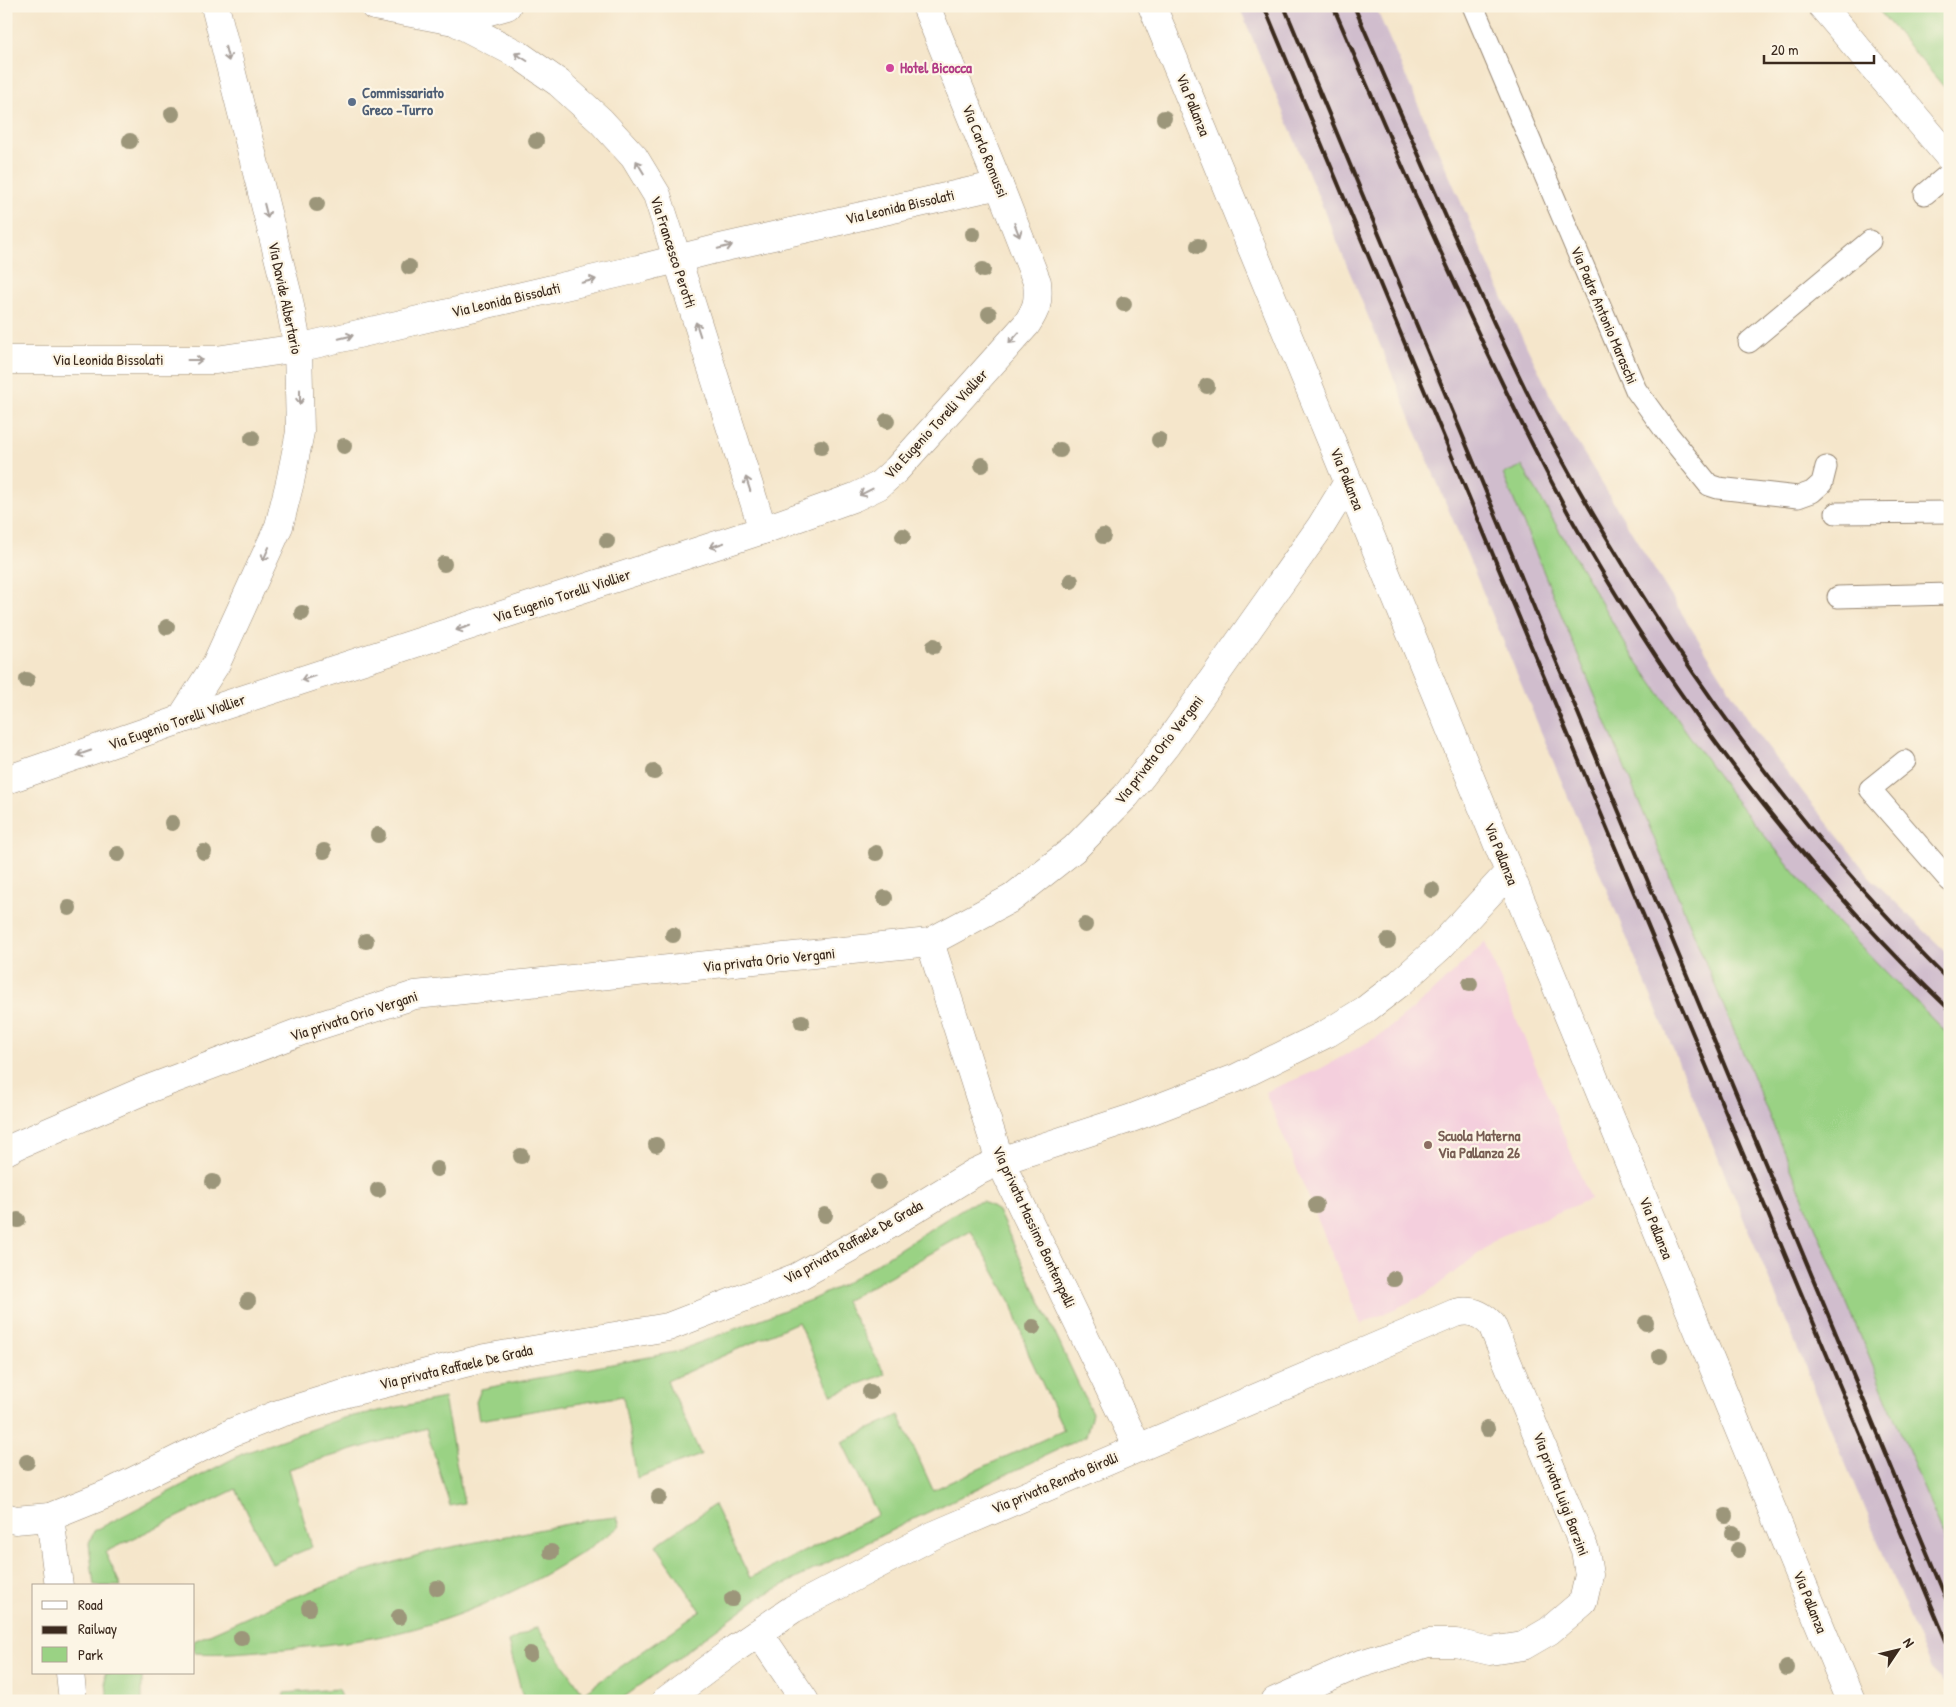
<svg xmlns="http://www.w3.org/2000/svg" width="1956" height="1707" viewBox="0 0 1956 1707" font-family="'Patrick Hand',sans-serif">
<rect width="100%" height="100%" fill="#fcf5e5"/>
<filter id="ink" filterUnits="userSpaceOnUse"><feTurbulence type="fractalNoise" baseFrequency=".02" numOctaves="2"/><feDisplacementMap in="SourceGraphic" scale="10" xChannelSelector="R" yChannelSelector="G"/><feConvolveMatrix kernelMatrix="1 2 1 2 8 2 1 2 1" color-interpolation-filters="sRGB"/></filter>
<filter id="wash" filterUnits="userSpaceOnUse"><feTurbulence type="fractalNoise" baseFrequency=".0096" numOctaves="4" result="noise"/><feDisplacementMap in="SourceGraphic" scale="20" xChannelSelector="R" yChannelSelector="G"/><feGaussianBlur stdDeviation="1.12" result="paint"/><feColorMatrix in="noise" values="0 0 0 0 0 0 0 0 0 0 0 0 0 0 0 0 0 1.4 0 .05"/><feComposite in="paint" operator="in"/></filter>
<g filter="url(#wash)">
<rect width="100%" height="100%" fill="#f5e6cb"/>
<polygon fill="#f4cfdd" points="1485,942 1590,1199 1501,1236 1425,1295 1361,1324 1265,1092 1320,1069 1382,1034 1427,997"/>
<polygon fill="#d0bdcd" points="1239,6 1375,6 1506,305 1561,416 1651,564 1760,738 1870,877 1950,956 1950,1037 1827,912 1732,796 1503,474 1950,1552 1950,1688 1931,1669"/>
<g fill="#9ad284" stroke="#6a7e51">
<polygon points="1875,6 1950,6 1950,94"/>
<polygon points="1522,466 1628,649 1732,796 1827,912 1950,1037 1950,1552 1503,474"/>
<polygon points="983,1201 998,1211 1092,1413 1086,1436 914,1519 758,1598 619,1701 524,1701 508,1642 537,1627 583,1693 701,1611 656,1545 714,1505 750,1578 878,1515 842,1442 899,1415 933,1490 1064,1430 1029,1355 1012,1304 971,1231 845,1301 885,1374 832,1395 798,1322 667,1381 701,1455 637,1478 623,1396 479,1420 476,1402 481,1389 675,1352 813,1299 843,1285 968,1205"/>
<polygon points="444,1398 464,1503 450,1506 426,1428 289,1469 312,1547 272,1564 236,1489 105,1552 121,1586 94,1586 89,1543 94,1531 242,1454 343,1418"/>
<path d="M617,1517L620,1526C552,1577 467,1619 383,1636C351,1642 318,1646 285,1649C254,1651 224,1655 194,1653V1641L281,1602L368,1570L436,1550L588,1520Z"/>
<polygon points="105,1673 142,1673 142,1701 108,1701"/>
<polygon points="338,1689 342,1701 284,1701 284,1693"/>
</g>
</g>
<g filter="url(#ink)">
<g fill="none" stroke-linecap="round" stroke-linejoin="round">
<g stroke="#988874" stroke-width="23">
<g id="service">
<polyline points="1473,6 1636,390 1667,433 1709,485 1718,488 1798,497 1812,492 1822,483 1826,467"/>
<polyline points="1925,194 1950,173"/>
<polyline points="1749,342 1870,241"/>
<polyline points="1836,513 1950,512"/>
<polyline points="1838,597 1950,594"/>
<polyline points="1905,761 1870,789 1950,881"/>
</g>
</g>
<g stroke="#988874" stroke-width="29">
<g id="minor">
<polyline points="374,6 454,21 519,55 559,83 601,121 634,157 657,195 763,530"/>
<polyline points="1152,6 1851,1701"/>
<polyline points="1822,6 1950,158"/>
<polyline points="454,21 507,6"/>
<polyline points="6,360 216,360 298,348 638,269 716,249 999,185"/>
<polyline points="180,720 216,664 279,526 290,482 300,432 298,348 288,296 215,6"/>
<path d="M6,780L180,720L763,530L855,497L878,486L897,469L1026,325C1037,309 1039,301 1037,282L999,185L926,6"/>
<polyline points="930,942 1000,1161 1138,1448"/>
<polyline points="6,1151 18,1145 143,1091 302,1031 415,995 930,942 1012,898 1074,849 1126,796 1167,744 1321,526 1348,482"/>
<polyline points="6,1517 15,1520 50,1517 107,1494 233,1432 278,1414 336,1396 485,1358 668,1327 797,1277 869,1237 974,1173 1000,1161 1132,1118 1236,1078 1328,1033 1365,1010 1400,983 1440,947 1509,872"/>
<polyline points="50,1517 59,1586"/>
<polyline points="759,1633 805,1701"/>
<polyline points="70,1673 73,1701"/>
<path d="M665,1701L736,1648L793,1609L932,1536L1455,1313C1470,1309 1481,1313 1492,1325L1585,1550L1589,1575L1583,1602L1549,1631L1523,1646L1490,1651L1456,1643H1428L1354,1666L1275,1701"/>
</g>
</g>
<use href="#service" stroke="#fff" stroke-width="21"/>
<use href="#minor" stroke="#fff" stroke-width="28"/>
<g stroke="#3b2a1e" stroke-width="4">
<polyline points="1264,6 1950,1650"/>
<polyline points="1284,6 1950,1608"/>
<path d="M1333,6C1388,134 1443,262 1504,387C1529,439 1555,491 1584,541C1683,712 1807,873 1950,1010"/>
<path d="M1354,6C1398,107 1441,208 1487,308C1508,353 1529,399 1553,443C1660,640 1790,823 1950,982"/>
</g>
</g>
<g fill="#9c967a">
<circle cx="172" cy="114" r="8"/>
<circle cx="1164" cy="118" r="8"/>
<circle cx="130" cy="141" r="8"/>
<circle cx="536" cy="141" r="8"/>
<circle cx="317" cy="204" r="8"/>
<circle cx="973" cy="234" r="8"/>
<circle cx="1198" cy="246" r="8"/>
<circle cx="409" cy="267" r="8"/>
<circle cx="983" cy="270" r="8"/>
<circle cx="1124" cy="304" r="8"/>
<circle cx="989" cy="314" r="8"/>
<circle cx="1207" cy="386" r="8"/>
<circle cx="887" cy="421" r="8"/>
<circle cx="252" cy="438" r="8"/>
<circle cx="1159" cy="440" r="8"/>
<circle cx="344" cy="446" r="8"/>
<circle cx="821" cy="447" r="8"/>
<circle cx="1060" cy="450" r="8"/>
<circle cx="982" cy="465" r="8"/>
<circle cx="903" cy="536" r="8"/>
<circle cx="1103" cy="536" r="8"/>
<circle cx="607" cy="541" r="8"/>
<circle cx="444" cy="564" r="8"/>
<circle cx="1071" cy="581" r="8"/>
<circle cx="302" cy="613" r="8"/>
<circle cx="167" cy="627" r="8"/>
<circle cx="934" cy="646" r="8"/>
<circle cx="27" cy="680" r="8"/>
<circle cx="654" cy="772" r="8"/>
<circle cx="172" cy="823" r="8"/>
<circle cx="378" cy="835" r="8"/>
<circle cx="324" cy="851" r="8"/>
<circle cx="204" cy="852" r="8"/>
<circle cx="876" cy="853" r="8"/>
<circle cx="118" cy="854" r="8"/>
<circle cx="1432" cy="890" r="8"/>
<circle cx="885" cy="898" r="8"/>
<circle cx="69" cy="908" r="8"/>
<circle cx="1085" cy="925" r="8"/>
<circle cx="673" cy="935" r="8"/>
<circle cx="366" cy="941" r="8"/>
<circle cx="1388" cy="941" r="8"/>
<circle cx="1470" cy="984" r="8"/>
<circle cx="802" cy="1022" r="8"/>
<circle cx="656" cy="1145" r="8"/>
<circle cx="521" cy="1156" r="8"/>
<circle cx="437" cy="1169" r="8"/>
<circle cx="213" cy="1182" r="8"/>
<circle cx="878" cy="1182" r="8"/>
<circle cx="378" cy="1190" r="8"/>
<circle cx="1316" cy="1205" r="8"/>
<circle cx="825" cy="1215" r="8"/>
<circle cx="18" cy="1220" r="8"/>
<circle cx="1394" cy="1279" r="8"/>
<circle cx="248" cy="1301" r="8"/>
<circle cx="1646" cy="1323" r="8"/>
<circle cx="1033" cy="1327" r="8"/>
<circle cx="1660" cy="1356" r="8"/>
<circle cx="870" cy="1392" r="8"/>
<circle cx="1487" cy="1429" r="8"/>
<circle cx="27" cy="1462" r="8"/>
<circle cx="659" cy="1497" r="8"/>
<circle cx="1726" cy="1516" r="8"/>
<circle cx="1733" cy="1533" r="8"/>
<circle cx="1738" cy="1550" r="8"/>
<circle cx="551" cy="1552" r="8"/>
<circle cx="437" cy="1588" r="8"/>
<circle cx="732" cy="1599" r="8"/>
<circle cx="309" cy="1608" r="8"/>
<circle cx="399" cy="1617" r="8"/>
<circle cx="241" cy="1638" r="8"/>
<circle cx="530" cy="1654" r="8"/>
<circle cx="1787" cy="1668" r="8"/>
</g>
<defs><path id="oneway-shaft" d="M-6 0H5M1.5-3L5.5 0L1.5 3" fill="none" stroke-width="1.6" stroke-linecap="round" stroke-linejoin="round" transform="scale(1.25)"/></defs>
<g stroke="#a79f9a">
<use href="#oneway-shaft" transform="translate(227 54) rotate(76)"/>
<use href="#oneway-shaft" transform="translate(521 57) rotate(-148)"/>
<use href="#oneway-shaft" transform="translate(640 167) rotate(-121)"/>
<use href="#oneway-shaft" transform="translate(266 211) rotate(76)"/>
<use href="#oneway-shaft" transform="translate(1017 230) rotate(69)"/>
<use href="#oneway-shaft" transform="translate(725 247) rotate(-13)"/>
<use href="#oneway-shaft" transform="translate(589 281) rotate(-13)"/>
<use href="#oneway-shaft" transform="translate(698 329) rotate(-108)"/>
<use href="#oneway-shaft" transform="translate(346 337) rotate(-13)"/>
<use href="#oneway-shaft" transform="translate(1014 338) rotate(132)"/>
<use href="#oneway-shaft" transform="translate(195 360)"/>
<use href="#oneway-shaft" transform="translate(300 397) rotate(90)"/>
<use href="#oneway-shaft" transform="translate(748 484) rotate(-108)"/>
<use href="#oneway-shaft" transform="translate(866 492) rotate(153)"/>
<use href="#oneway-shaft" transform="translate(717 545) rotate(162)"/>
<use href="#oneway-shaft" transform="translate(266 554) rotate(114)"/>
<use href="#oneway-shaft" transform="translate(463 628) rotate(162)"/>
<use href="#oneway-shaft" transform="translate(308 678) rotate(162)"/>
<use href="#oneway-shaft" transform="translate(84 753) rotate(161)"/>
</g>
</g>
<circle fill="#d1479c" stroke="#fcf5e5" stroke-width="2" cx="890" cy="68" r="5"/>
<circle fill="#5c6f8a" stroke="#fcf5e5" stroke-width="2" cx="352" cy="102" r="5"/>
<circle fill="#8d6e63" stroke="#fcf5e5" stroke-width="2" cx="1428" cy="1145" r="5"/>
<g text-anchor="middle" stroke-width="4.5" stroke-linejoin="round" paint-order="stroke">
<g font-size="15" font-weight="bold" fill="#b23c85" stroke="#fcf5e5" text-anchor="start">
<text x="900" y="73">Hotel Bicocca</text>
</g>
<g font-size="15" font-weight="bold" fill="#4e5e75" stroke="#fcf5e5" text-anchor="start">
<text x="362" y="98">Commissariato<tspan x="362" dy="17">Greco -Turro</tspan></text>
</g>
<g font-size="15" fill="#3b2a1e" stroke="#fcf5e5">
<text transform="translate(1193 105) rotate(68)" y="5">Via Pallanza</text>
<text transform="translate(985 151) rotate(68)" y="5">Via Carlo Romussi</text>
<text transform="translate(900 207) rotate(-13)" y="5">Via Leonida Bissolati</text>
<text transform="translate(673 252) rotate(72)" y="5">Via Francesco Perotti</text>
<text transform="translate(285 298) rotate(78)" y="5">Via Davide Albertario</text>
<text transform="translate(506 300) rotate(-13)" y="5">Via Leonida Bissolati</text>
<text transform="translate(1604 315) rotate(67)" y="5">Via Padre Antonio Maraschi</text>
<text x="108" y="365">Via Leonida Bissolati</text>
<text transform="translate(936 424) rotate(-47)" y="5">Via Eugenio Torelli Viollier</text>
<text transform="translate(1347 479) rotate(68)" y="5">Via Pallanza</text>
<text transform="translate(562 596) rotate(-18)" y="5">Via Eugenio Torelli Viollier</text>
<text transform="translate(177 722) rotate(-19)" y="5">Via Eugenio Torelli Viollier</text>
<text transform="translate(1159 750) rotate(-52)" y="5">Via privata Orio Vergani</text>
<text transform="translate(1501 854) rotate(68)" y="5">Via Pallanza</text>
<text transform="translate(769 960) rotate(-6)" y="5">Via privata Orio Vergani</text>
<text transform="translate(354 1016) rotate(-18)" y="5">Via privata Orio Vergani</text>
<text transform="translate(1034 1227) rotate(65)" y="5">Via privata Massimo Bontempelli</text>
<text transform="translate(1656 1228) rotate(68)" y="5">Via Pallanza</text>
<text transform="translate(853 1242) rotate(-29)" y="5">Via privata Raffaele De Grada</text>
<text transform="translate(456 1367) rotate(-13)" y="5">Via privata Raffaele De Grada</text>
<text transform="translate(1055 1483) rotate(-23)" y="5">Via privata Renato Birolli</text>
<text transform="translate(1561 1494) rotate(69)" y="5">Via privata Luigi Barzini</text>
<text transform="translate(1810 1602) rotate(68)" y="5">Via Pallanza</text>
</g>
<g font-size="15" font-weight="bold" fill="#785e54" stroke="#fcf5e5" text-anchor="start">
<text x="1438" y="1141">Scuola Materna<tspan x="1438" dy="17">Via Pallanza 26</tspan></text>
</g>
</g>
<rect width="1956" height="1707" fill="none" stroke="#fcf5e5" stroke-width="25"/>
<rect x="32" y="1584" width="162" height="90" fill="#fcf5e5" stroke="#afa495"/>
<rect x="42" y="1601" width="25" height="8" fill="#ffffff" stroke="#afa495"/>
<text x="78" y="1610" font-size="15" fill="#3b2a1e">Road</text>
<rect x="42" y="1626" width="25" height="8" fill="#3b2a1e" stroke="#afa495"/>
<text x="78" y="1634" font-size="15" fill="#3b2a1e">Railway</text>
<rect x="42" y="1647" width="25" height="15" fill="#9ad284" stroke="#afa495"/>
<text x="78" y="1660" font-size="15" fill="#3b2a1e">Park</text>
<g transform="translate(1898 1650) rotate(55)" stroke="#fcf5e5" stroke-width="4" paint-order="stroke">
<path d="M0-4L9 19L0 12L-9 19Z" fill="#3b2a1e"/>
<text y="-8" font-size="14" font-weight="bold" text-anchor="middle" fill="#3b2a1e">N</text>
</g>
<path d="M1764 55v8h110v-8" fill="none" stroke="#3b2a1e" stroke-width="2.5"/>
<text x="1771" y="55" font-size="15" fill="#3b2a1e" stroke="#fcf5e5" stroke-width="4" paint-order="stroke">20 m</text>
</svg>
